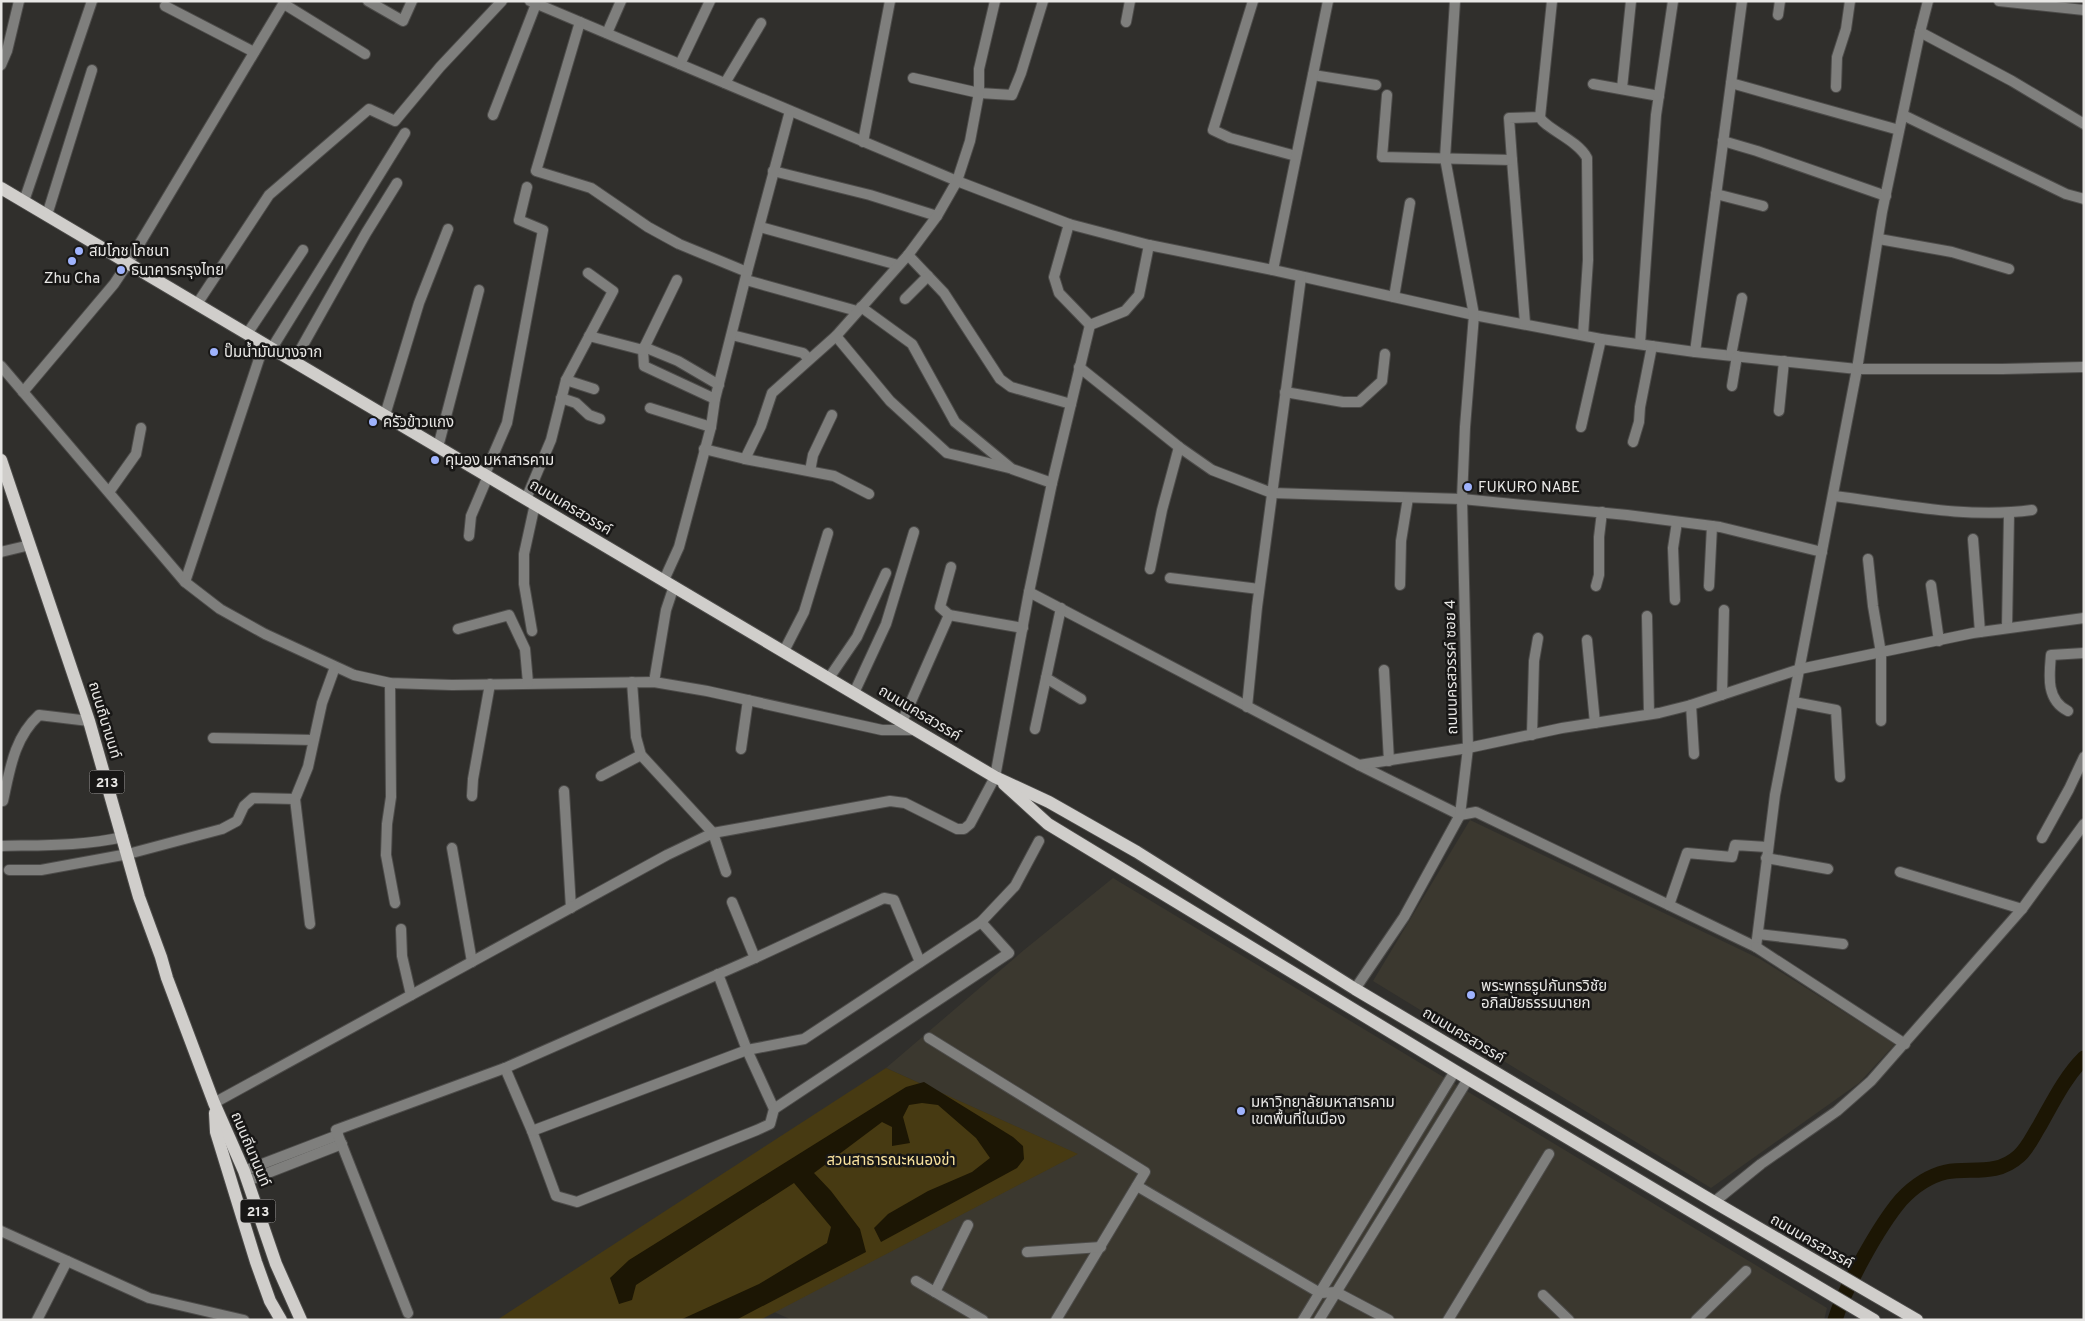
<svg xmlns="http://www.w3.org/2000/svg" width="2085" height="1321" viewBox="0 0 2085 1321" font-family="Overpass,'Noto Sans Thai',sans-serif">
<rect width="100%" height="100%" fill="#302f2c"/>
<g fill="#3b382f">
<polygon points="1470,820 1760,959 1895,1044 1859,1083 1711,1188 1373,981"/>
<polygon points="1113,878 1827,1308 1824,1320 792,1320 774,1312 1077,1154 886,1068 1024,950"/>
</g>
<polygon fill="#473a12" points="886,1068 1078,1154 760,1320 497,1320"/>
<polygon fill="#1c1604" points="924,1082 1013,1137 1023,1146 1024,1159 1017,1168 881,1242 874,1228 888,1214 928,1191 972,1172 990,1158 976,1138 938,1105 922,1103 909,1105 903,1117 910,1143 892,1146 892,1127 882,1122 814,1173 831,1191 860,1229 866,1252 736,1320 680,1320 759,1284 827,1243 831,1227 794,1183 636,1285 632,1300 619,1304 610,1278 629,1260 906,1087"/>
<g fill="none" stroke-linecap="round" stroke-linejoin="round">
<path stroke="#1c1604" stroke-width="15" d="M1835,1320C1845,1287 1879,1226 1901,1200C1913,1187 1929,1176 1946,1172C1970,1167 1996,1177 2019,1156C2028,1148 2033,1136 2040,1125C2053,1102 2065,1077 2084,1058"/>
<g stroke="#4d4c4a" stroke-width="12">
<g id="minor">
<polyline points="368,1 403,21 412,1"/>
<polyline points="530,1 957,181 1069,224 1149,245 1273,270 1474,315 1601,339 1695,352 1857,369 2002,369 2084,367"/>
<polyline points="1253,1 1213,130 1230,138 1296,156"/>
<polyline points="1999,1 2084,10"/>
<polyline points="284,4 365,54"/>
<polyline points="165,6 254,52"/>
<polyline points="1778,15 1780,1"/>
<polyline points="580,22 536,171 591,188 648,227 679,244 747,272"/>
<polyline points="1126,22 1130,1"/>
<polyline points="1920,32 2012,81 2084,124"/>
<polyline points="607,33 621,1"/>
<polyline points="680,64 710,1"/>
<polyline points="1,65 7,51 19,1"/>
<polyline points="1313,75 1376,85"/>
<polyline points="913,78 979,93 1012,95 1021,73 1043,1"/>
<polyline points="725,83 761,23"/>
<polyline points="1731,83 1899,130"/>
<polyline points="1593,84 1659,96"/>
<polyline points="1836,87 1837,57 1846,29 1850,1"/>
<polyline points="1622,88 1631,1"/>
<polyline points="1387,95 1382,157 1512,160 1525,323"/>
<polyline points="493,115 536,4"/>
<polyline points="1903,115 2066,194 2084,199"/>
<path d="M1540,117C1544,128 1578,140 1587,158L1588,260L1583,335"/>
<polyline points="1723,141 1757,151 1886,196"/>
<polyline points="863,142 890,1"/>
<polyline points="1512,160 1509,118 1540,117 1552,1"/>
<polyline points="773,171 870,195 937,216"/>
<polyline points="1716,194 1763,206"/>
<polyline points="24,201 92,1"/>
<polyline points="47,215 92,70"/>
<polyline points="1069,224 1054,277 1059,293 1090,325 1125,311 1139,295 1149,245"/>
<polyline points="760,227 898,265"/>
<polyline points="1879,239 1952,252 2009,269"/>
<polyline points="908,255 944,293 1000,379 1011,387 1071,404"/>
<polyline points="1273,270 1328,1"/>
<polyline points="746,280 857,311"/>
<polyline points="1394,297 1410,203"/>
<polyline points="905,299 928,276"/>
<polyline points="197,304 269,195 369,109 395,121 440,67 502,1"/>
<polyline points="861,307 912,344 955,422 1012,469 1052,483"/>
<polyline points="247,334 303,250"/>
<polyline points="732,335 803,353 809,359"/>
<polyline points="589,336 643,350 644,366 715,399"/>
<polyline points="836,336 890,401 947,453 1009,468"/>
<polyline points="1640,344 1656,115 1673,1"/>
<polyline points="644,347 678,361 719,385"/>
<polyline points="272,348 405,133"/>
<polyline points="643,350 677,280"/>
<polyline points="1695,352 1742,1"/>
<polyline points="1731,355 1742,298"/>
<polyline points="294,361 366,233 397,183"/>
<polyline points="1,366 185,582 220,609 265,634 354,675 390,683 452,685 654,682 707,691 882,730 916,730"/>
<polyline points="1079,367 1179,447 1212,470 1272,493 1462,499 1627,515 1720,527 1822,552"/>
<polyline points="566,380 594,389"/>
<polyline points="1732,386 1737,356"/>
<polyline points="23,392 114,284 128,263 285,1"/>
<polyline points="1285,392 1343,402 1359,402 1382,381 1385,354"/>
<polyline points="561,398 576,403 589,415 600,419"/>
<polyline points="650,408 711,427"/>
<polyline points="1779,411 1784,361"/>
<polyline points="385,415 419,303 448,229"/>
<polyline points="1581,427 1601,339"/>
<polyline points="1633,442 1639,422 1640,407 1652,346"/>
<polyline points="438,447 479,290"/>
<polyline points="704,449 745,459 834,476 869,494"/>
<polyline points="745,459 761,426 772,393 836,336 908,255 937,216 957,181 970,141 979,93 979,69 995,1"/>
<polyline points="810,471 813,455 832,415"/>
<polyline points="485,474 507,423 543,230 519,220 527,187"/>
<polyline points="109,492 136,454 141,428"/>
<path d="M1834,496C1899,504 1967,519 2032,510"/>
<polyline points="526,499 551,440 566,380 613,291 588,273"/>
<polyline points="469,536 471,516 488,476"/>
<polyline points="1973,539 1980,632"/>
<polyline points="1,552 30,545"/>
<polyline points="1868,559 1873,606 1881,653 1881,721"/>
<polyline points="1150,569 1162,510 1179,447"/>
<polyline points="1170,578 1259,589"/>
<polyline points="664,580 679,547 711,427 715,399 747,272 790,111"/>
<polyline points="185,582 264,344"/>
<polyline points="1400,585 1401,541 1408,498"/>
<polyline points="1931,585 1939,641"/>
<polyline points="1596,586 1599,575 1599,537 1602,512"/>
<polyline points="1709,586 1712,526"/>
<polyline points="1029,592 1359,765 1460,815 1476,812 1756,947 1775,795 1857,369 1882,212 1920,32 1928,1"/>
<polyline points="1675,600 1673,548 1677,522"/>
<polyline points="1061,608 1046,678 1081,699"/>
<polyline points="949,615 1023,628"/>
<polyline points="1647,616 1649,714"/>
<polyline points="2007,628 2009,514"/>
<polyline points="458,629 509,615 525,649 528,683"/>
<polyline points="532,631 524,584 524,554 535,504"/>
<polyline points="1587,640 1595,723"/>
<polyline points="784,651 804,612 828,533"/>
<polyline points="1384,670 1389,761"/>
<polyline points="829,678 857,637 886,573"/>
<polyline points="632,682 636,737 641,755 713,833 726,872"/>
<polyline points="654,682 666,610 674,586"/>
<polyline points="390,683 391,797 387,824 386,855 395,903"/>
<polyline points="854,693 886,624 914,532"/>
<polyline points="1722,695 1724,610"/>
<polyline points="1794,702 1836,710 1840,777"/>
<polyline points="1691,705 1694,754"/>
<polyline points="1247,707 1257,607 1301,277"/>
<path d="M2068,711C2046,700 2049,676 2051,655L2084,653"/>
<polyline points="902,722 949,615 940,607 951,567"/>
<polyline points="1035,729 1046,678"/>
<polyline points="1532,735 1534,661 1538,638"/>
<polyline points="213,738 313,740"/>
<polyline points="741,749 748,700"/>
<polyline points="1359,765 1468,748 1562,728 1659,713 1691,705 1800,669 1973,633 2084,618"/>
<polyline points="601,776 641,755"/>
<polyline points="564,791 571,908"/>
<polyline points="472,796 473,779 490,684"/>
<path d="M3,801C10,769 14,738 39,715L89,721"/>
<polyline points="2042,838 2069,789 2084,757"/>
<path d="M1,846C42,845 83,846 123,837"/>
<polyline points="452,848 472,962"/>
<polyline points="1766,858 1828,869"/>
<polyline points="9,870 41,870 128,854 222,829 237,821 244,806 253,798 295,799"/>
<polyline points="1900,872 2022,909"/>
<polyline points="732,902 755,958"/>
<polyline points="1669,905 1687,853 1732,857 1735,845 1767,847"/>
<polyline points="310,924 295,799 308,767 322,703 335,667"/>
<polyline points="401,929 402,956 411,995"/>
<polyline points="1758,934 1843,944"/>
<polyline points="1756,947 1905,1044"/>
<polyline points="1355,989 1404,917 1460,815 1468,748 1462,499 1465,427 1474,315 1445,158 1455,1"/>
<polyline points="929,1038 1145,1172 1056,1320"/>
<polyline points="505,1068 532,1131 556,1196 577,1202 757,1130 770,1124 774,1109 747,1050 718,974"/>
<polyline points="214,1103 667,855 713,833 890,801 905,803 957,829 964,829 970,824 995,777 1029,592 1052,483 1090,325"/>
<polyline points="774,1109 1009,953 981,922"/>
<polyline points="532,1131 747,1050 804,1039 981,922 1015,886 1039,841"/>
<polyline points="244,1171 338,1135"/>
<polyline points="247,1181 342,1144"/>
<polyline points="1137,1186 1320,1293 1336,1292 1389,1320"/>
<polyline points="1714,1202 1761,1164 1837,1111 1871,1081 2022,909 2084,824"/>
<polyline points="1,1231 149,1298 244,1320"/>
<polyline points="1027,1252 1101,1247"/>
<polyline points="916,1281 983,1320"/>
<polyline points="935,1292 968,1225"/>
<polyline points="1543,1295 1569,1320"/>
<polyline points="408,1313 336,1130 505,1068 755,958 884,898 894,900 920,962"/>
<polyline points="37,1320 67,1261"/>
<polyline points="1303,1320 1455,1071"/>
<polyline points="1319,1320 1468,1079"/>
<polyline points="1448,1320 1549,1154"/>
<polyline points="1696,1320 1746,1271"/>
</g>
</g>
<g stroke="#4d4c4a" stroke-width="14">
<g id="major">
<polyline points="1,188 995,777 1049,802 1137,852 1355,989 1714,1202 1917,1320"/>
<polyline points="1,460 89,721 139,897 161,957 167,978 214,1103 244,1171 276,1264 301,1320"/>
<polyline points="1004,784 1048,824 1455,1071 1874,1320"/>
<polyline points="215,1113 216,1132 256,1262 270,1301 281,1320"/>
</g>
</g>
<use href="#minor" stroke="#7f7f7d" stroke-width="10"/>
<use href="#major" stroke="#d0cecb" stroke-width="12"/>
</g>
<g fill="#9fb3fd" stroke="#181716" stroke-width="2">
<circle cx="79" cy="251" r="5"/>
<circle cx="72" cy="261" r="5"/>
<circle cx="121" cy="270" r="5"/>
<circle cx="214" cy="352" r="5"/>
<circle cx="373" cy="422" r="5"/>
<circle cx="435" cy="460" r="5"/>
<circle cx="1468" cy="487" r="5"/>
<circle cx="1471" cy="995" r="5"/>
<circle cx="1241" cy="1111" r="5"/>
</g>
<g text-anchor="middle" stroke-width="5" stroke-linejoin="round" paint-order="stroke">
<g fill="#181716" stroke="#aaa9a7" stroke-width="1">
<rect x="89.5" y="770.5" width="35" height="23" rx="4"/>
<rect x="240.5" y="1199.5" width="35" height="23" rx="4"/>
</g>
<g font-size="14" font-weight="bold" fill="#e8e7e5">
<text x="107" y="787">213</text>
<text x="258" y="1216">213</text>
</g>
<g font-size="15" fill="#e8e7e5" stroke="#181716" text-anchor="start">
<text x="89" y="256">สมโภช โภชนา</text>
<text x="131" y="275">ธนาคารกรุงไทย</text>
<text x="72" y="283" text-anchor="middle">Zhu Cha</text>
<text x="224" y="357">ปั๊มน้ำมันบางจาก</text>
<text x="383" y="427">ครัวข้าวแกง</text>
<text x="445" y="465">คุมอง มหาสารคาม</text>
<text x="1478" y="492">FUKURO NABE</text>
<text x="1481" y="991">พระพุทธรูปกันทรวิชัย<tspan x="1481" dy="17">อภิสมัยธรรมนายก</tspan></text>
<text x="1251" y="1107">มหาวิทยาลัยมหาสารคาม<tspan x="1251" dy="17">เขตพื้นที่ในเมือง</tspan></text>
</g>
<g font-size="15" fill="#e8e7e5" stroke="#181716">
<text transform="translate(571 507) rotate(31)" y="5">ถนนนครสวรรค์</text>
<text transform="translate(1451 667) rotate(-91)" y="5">ถนนนครสวรรค์ ซอย 4</text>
<text transform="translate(920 713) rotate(31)" y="5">ถนนนครสวรรค์</text>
<text transform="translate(105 720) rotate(73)" y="5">ถนนถีนานนท์</text>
<text transform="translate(1464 1035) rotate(31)" y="5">ถนนนครสวรรค์</text>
<text transform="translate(251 1149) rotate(67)" y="5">ถนนถีนานนท์</text>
<text transform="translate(1812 1241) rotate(30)" y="5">ถนนนครสวรรค์</text>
</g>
<g font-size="15" fill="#fae39e" stroke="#181716">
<text x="891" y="1165">สวนสาธารณะหนองข่า</text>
</g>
</g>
<rect width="2085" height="1321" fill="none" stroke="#e8e7e5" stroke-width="5"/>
</svg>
